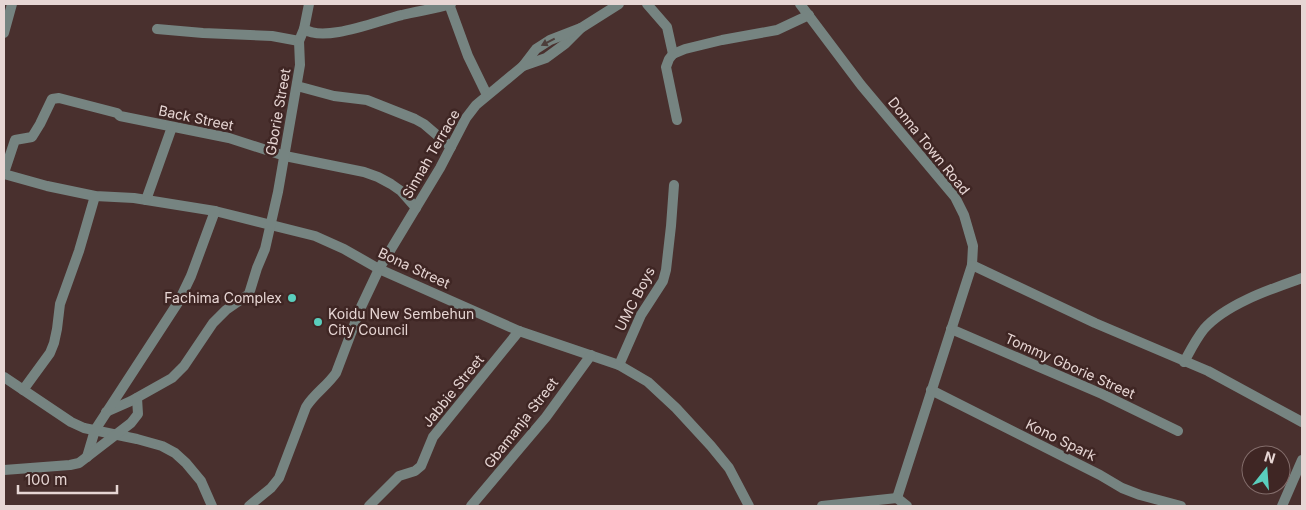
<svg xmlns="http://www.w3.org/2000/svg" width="1306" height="510" viewBox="0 0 1306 510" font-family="Inter,sans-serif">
<rect width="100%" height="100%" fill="#49302e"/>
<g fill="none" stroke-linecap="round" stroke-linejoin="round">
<g stroke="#768481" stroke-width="10">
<polyline points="449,4 468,56 487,95"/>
<polyline points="647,4 667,27 673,54"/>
<polyline points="800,4 861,85 955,197 964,215 973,246 972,265 897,498"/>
<polyline points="157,29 203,33 272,36 299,41"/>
<path d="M304,29C325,43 379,20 402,15C418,11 435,9 451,4"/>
<polyline points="4,33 12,4"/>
<polyline points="523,66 546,58 565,44 581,28 619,4"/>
<polyline points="297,86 334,96 367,100 415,119 424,124 451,147"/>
<polyline points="677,120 666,67 669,59 673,54 685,49 722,40 777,30 809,15"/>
<polyline points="4,173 15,140 32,137 40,124 52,99 59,98 117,113 120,116 229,138 285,156 364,172 378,177 391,184 401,191 416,208"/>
<polyline points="4,174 47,186 95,196 134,198 215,211 315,236 344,249 379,269 519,331 619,365 648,382 676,408 711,446 729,468 749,506"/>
<polyline points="146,200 172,127"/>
<polyline points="972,265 1095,323 1208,371 1302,422"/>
<polyline points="951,329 1102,394 1178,431"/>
<path d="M1184,362C1190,351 1196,339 1204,329C1226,304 1271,289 1302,278"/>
<polyline points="619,365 641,315 663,281 666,270 671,226 674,185"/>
<polyline points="4,377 71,422 84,428 137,439 162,446 175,453 186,463 201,481 212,506"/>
<polyline points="23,390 50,353 54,343 57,329 60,304 79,251 95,196"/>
<polyline points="931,390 1100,475 1122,488 1140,495 1181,506"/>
<polyline points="106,412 131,401 172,378 184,366 213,323 226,310 249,294 257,268 265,249 278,192 300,65 299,41 304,29 309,4"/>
<polyline points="87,457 95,430 179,301 191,276 215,211"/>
<polyline points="4,470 70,465 79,463 131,423 138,414 137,398"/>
<polyline points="897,498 907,506"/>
<path d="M249,506L271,488L279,478L306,407C314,394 327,386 336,373L361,307L379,269L440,168L466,118L476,105L523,66L536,49L550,40L581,28"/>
<polyline points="369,506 399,476 415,471 421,466 433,437 519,331"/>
<polyline points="471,506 546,417 591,355"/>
<polyline points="822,506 897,498"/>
<polyline points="1282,506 1302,460"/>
</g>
</g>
<defs><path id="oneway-solid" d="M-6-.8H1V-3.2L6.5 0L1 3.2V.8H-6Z" transform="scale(1.25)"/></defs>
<use fill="#4d3e3b" href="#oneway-solid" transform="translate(548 42) rotate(153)"/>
<g fill="#5acebd" stroke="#3f2624" stroke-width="2">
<circle cx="292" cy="298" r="5"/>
<circle cx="318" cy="322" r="5"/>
</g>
<g text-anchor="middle" stroke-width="5" stroke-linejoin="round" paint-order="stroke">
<g font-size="14" fill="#e7d6d4" stroke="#3f2624">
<text transform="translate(278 112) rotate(-80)" y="5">Gborie Street</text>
<text transform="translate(196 118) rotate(12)" y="5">Back Street</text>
<text transform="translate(929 146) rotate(51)" y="5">Donna Town Road</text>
<text transform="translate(431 154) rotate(-60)" y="5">Sinnah Terrace</text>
<text transform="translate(414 268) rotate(25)" y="5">Bona Street</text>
<text transform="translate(635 299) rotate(-63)" y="5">UMC Boys</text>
<text transform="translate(1070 366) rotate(24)" y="5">Tommy Gborie Street</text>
<text transform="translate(453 391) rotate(-51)" y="5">Jabbie Street</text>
<text transform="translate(521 423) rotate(-52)" y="5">Gbamanja Street</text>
<text transform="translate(1061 440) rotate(26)" y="5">Kono Spark</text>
</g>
<g font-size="14" fill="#e7d6d4" stroke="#3f2624" text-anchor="end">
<text x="282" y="303">Fachima Complex</text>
<text x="328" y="319" text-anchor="start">Koidu New Sembehun<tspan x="328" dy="16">City Council</tspan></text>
</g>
</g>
<rect width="1306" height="510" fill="none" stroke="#e7d6d4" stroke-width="10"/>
<g transform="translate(1266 470) rotate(17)"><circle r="24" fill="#3f2624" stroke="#826c6a"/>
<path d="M0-4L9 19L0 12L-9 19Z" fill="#5acebd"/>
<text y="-8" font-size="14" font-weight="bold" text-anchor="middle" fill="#e7d6d4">N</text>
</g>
<path d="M18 485v8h99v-8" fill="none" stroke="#e7d6d4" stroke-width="2.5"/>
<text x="25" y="485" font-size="15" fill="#e7d6d4" stroke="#3f2624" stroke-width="4" paint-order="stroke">100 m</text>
</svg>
